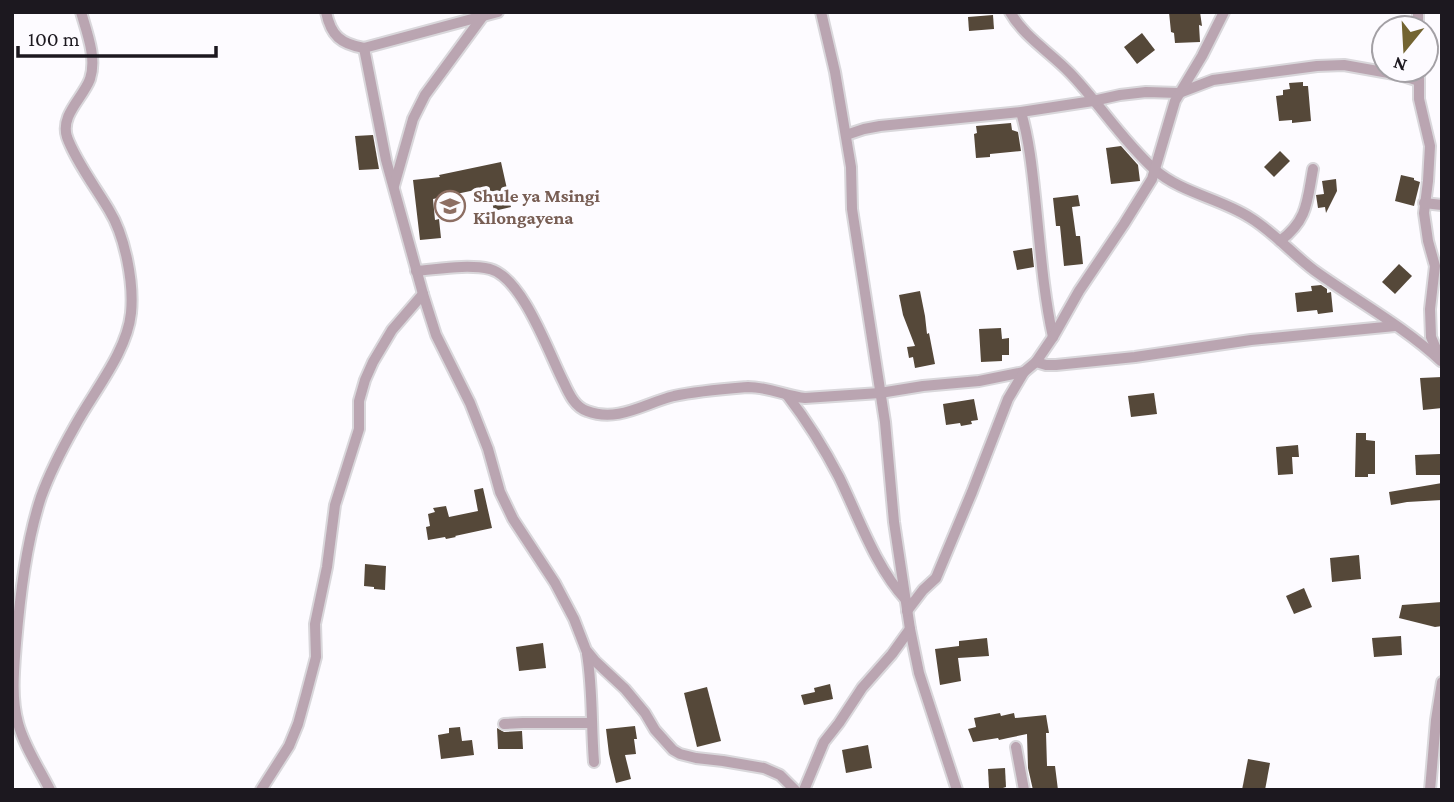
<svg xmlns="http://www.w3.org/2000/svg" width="1454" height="802" viewBox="0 0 1454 802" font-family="'Crimson Pro',serif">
<rect width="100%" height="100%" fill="#fdfbff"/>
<g fill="#554839">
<polygon points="1169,12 1200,12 1202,26 1199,25 1200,42 1175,43 1174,33 1171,32"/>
<polygon points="993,15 994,29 969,31 968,17"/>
<polygon points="1142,33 1155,50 1137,64 1124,47"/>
<polygon points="1303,82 1303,86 1308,86 1311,121 1292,123 1292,120 1279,121 1276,96 1283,95 1283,90 1290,89 1289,83"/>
<polygon points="1011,123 1012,130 1018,132 1021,151 990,154 990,157 976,158 974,134 977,133 976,126"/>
<polygon points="373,135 379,169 359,170 355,136"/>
<polygon points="1121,146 1138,165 1140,181 1111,184 1106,148"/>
<polygon points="1280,151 1290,161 1274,177 1264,167"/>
<polygon points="501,162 511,207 494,211 489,187 433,199 435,220 439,219 441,238 420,240 413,180 440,177 439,175"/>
<polygon points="1401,175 1414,178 1414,180 1420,182 1414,206 1395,201"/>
<polygon points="1336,179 1337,191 1326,213 1325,207 1318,208 1316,195 1324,194 1322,181"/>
<polygon points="1078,195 1080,206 1072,207 1076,236 1080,236 1083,264 1064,266 1060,226 1056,226 1053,198"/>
<polygon points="1032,248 1034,267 1017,270 1013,251"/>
<polygon points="1399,264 1412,276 1395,294 1382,282"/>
<polygon points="1321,285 1327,289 1327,293 1331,292 1333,312 1318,314 1317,310 1297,312 1295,293 1312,291 1311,286"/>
<polygon points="920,291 925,316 927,334 929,333 935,364 915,368 913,357 909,358 907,347 915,346 903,315 899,295"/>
<polygon points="1001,328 1002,339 1009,338 1009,355 1002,355 1002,361 981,362 979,329"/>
<polygon points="1442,377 1442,408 1423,410 1420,378"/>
<polygon points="1154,393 1157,414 1131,417 1128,396"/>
<polygon points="974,399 978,420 971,421 972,424 961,426 960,423 946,425 943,404"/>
<polygon points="1356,433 1366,433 1366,440 1375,441 1375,474 1368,474 1368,477 1355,477"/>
<polygon points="1298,445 1299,457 1292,457 1293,474 1278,475 1276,447"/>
<polygon points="1440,454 1442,475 1416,475 1415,455"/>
<polygon points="1442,483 1442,500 1407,502 1391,505 1389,492"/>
<polygon points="483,488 492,528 455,536 456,537 446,539 445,537 428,540 426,527 430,526 428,514 435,512 433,508 446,506 449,517 478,511 474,490"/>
<polygon points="1359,555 1361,579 1332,582 1330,558"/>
<polygon points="365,564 386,566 385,590 374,589 374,587 364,586"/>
<polygon points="1304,588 1312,607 1294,614 1286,596"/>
<polygon points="1442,602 1442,626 1435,627 1399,618 1402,605"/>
<polygon points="1401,636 1402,655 1374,657 1372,638"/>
<polygon points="987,638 989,656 958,658 961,681 940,685 935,649 959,646 959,641"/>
<polygon points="543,643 546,668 519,671 516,647"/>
<polygon points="830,684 833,699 804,705 801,695 815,692 814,688"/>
<polygon points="707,687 721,741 697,747 684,693"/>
<polygon points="1000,713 1001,716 1014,713 1015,718 1046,715 1049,733 1046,733 1047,766 1055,766 1058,790 1033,790 1028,768 1027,734 1008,738 999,740 998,738 973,742 968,729 976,727 974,718"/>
<polygon points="635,726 637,739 634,739 636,754 625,755 631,779 616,783 609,754 606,729"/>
<polygon points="460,727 462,741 472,740 474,755 441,759 438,735 449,733 449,728"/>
<polygon points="497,728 504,732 522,731 523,749 498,749"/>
<polygon points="868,745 872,768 846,773 842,750"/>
<polygon points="1248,759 1270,763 1265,790 1242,790"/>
<polygon points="1005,768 1006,787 997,790 989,788 988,769"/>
</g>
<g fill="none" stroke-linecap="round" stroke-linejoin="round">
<g stroke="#d9d7db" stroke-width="14">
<g id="street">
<path d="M326,12C331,36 341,44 364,48L498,12"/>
<polyline points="821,12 835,72 851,167 852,209 885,422 894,522 910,629 919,673 957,790"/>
<path d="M1010,12C1024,37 1050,52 1070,73C1099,103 1122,140 1154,169C1181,193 1219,198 1249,217C1274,232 1292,254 1315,271C1357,301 1403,326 1441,361"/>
<polyline points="1418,12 1418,28"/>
<polyline points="364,48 386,160 423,294 436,335 470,403 488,449 500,492 513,519 555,583 574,619 586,650 595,661 625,689 645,713 655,730 673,750 680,754 696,758 723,761 764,768 780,775 795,790"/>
<polyline points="1419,70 1419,99 1430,146 1428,181 1424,213 1428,241 1435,266 1430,309 1431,337 1439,356"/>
<path d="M1021,112C1029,140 1032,168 1035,197C1040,244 1043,292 1053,337"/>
<polyline points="846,135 864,129 880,126 1021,112 1093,101 1120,95 1146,92 1179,93 1213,80 1317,66 1344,65 1400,75 1419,81"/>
<polyline points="394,186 413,119 425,95 483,16"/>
<polyline points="1424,203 1442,205"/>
<path d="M1280,241C1308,220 1307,201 1313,169"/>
<path d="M416,271C440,269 467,264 490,269C523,278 549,354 564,383C569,394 575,407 587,411C618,423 645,403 674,396C698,391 724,389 748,387C769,387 786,396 805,398L880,393L923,386L979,381L1024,372L1036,362L1053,337L1079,291L1124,224L1152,179L1175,101L1202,56L1224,12"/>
<polyline points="1036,362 1046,365 1056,365 1135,357 1251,340 1395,326"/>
<path d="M787,395C807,421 824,448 839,477C859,518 875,566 906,600"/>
<polyline points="907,611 923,590 936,578 972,492 1008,399 1024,372"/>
<path d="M587,654C593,690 591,726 594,762"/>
<polyline points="504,724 523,723 592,723"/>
<polyline points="1016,747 1024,790"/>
<path d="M50,790C39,768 24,746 18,723C11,698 14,669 16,643C20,596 26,543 41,497C50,472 62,449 75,426C94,391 127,352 131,313C134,282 125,236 109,210C96,188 75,160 67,137C60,115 83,98 90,79C97,58 87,33 81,12"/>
<polyline points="261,790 289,746 298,724 306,695 316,657 315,624 327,567 335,505 359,429 359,401 365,380 373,362 392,330 423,294"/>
<polyline points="804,790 824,742 839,723 862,688 892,654 910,629"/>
<polyline points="1430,790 1436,720 1442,682"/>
</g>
</g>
<use href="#street" stroke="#baa5b1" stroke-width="10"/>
</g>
<defs>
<g id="school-ring" transform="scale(1.575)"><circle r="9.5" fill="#fdfbff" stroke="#8d6e63" stroke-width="1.5"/><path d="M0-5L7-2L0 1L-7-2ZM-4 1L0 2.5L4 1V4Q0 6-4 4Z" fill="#8d6e63"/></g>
</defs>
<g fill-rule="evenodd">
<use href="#school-ring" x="450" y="206"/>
</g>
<g text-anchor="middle" stroke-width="7" stroke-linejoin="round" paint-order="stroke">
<g font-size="19" font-weight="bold" fill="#785e54" stroke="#fdfbff" text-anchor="start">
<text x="473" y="202">Shule ya Msingi<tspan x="473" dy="22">Kilongayena</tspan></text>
</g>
</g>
<rect width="1454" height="802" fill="none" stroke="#1c181f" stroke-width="28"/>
<g transform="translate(1405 49) rotate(198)"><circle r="33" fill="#fdfbff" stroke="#a3a0a5" stroke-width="2"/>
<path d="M0-5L12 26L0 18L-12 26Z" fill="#736431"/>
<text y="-10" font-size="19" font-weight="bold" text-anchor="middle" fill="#1c181f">N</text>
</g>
<path d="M18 46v10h198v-10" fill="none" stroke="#1c181f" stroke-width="3.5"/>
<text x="28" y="46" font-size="21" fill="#1c181f" stroke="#fdfbff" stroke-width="5" paint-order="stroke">100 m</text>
</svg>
